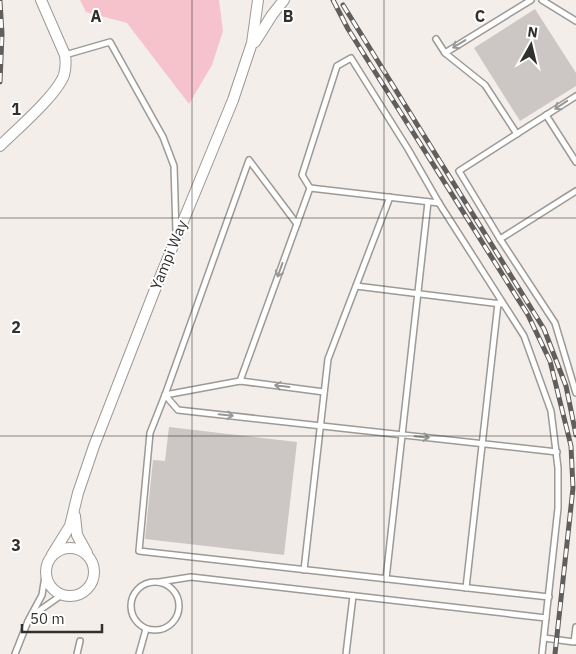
<svg xmlns="http://www.w3.org/2000/svg" width="576" height="654" viewBox="0 0 576 654" font-family="'IBM Plex Sans',sans-serif">
<rect width="100%" height="100%" fill="#f3eeea"/>
<polygon fill="#f6c3cc" points="80,0 219,0 223,31 212,65 189,104 127,23 86,12"/>
<g fill="#ccc6c5">
<polygon points="535,9 576,73 576,86 520,121 474,48"/>
<polygon points="169,427 297,442 284,555 145,539 153,460 165,461"/>
</g>
<g fill="none" stroke-linecap="round" stroke-linejoin="round">
<g stroke="#9d9995" stroke-width="8">
<g id="lane">
<polyline points="542,0 576,21"/>
<polyline points="436,39 445,53 485,85 517,134"/>
<polyline points="445,53 531,0"/>
<polyline points="65,55 110,42 163,137 174,166 176,232"/>
<polyline points="576,96 459,171 500,239 555,323 576,393"/>
<polyline points="546,115 576,162"/>
<polyline points="310,188 302,175 337,66 351,58 408,149 439,203 524,336 551,411 558,468 558,508 542,654"/>
<polyline points="310,188 439,203"/>
<polyline points="297,224 249,160 165,395 150,433 139,551 549,597"/>
<polyline points="500,239 576,191"/>
<polyline points="356,286 501,304"/>
<polyline points="240,381 310,188"/>
<polyline points="165,395 178,410 557,452"/>
<polyline points="165,395 240,381 324,392"/>
<polyline points="304,570 328,359 390,197"/>
<polyline points="386,579 428,202"/>
<circle cx="155" cy="606" r="24"/>
<polyline points="159,582 191,577 546,618"/>
<polyline points="466,588 498,303"/>
<polyline points="33,615 63,594"/>
<polyline points="544,638 574,642 576,627"/>
<polyline points="15,654 28,621 42,595 46,570"/>
<polyline points="77,654 80,641"/>
<polyline points="139,654 146,629"/>
<polyline points="346,654 353,596"/>
</g>
</g>
<g stroke="#9d9995" stroke-width="12">
<g id="street">
<polyline points="255,42 272,15 284,0"/>
<path d="M0,146C16,130 57,95 64,75C66,68 66,62 65,55L41,0"/>
<polyline points="75,516 77,535 87,553"/>
<circle cx="70" cy="572" r="24"/>
<polyline points="52,555 70,526 78,493 94,446 154,292 233,100 252,43 258,0"/>
</g>
</g>
<use href="#lane" stroke="#fff" stroke-width="5"/>
<use href="#street" stroke="#fff" stroke-width="10"/>
<g stroke="#615e5c" stroke-width="5">
<g id="rail">
<polyline points="333,0 348,29 528,315 550,361 571,446 573,488 555,654"/>
<polyline points="0,1 2,34 0,82"/>
<polyline points="343,5 544,329 566,386 576,435"/>
</g>
</g>
<use href="#rail" stroke="#fff" stroke-width="3" stroke-dasharray="9" stroke-linecap="butt"/>
</g>
<defs><path id="oneway-shaft" d="M-6 0H5M1.5-3L5.5 0L1.5 3" fill="none" stroke-width="1.6" stroke-linecap="round" stroke-linejoin="round" transform="scale(1.25)"/></defs>
<g stroke="#989896">
<use href="#oneway-shaft" transform="translate(459 44) rotate(149)"/>
<use href="#oneway-shaft" transform="translate(561 105) rotate(147)"/>
<use href="#oneway-shaft" transform="translate(280 270) rotate(110)"/>
<use href="#oneway-shaft" transform="translate(282 386) rotate(-173)"/>
<use href="#oneway-shaft" transform="translate(226 415) rotate(6)"/>
<use href="#oneway-shaft" transform="translate(422 437) rotate(6)"/>
</g>
<path fill="none" stroke="#32302e" stroke-width="1" stroke-opacity="0.55" d="M192,0V654M384,0V654M0,218H576M0,436H576"/>
<g text-anchor="middle" stroke-width="4" stroke-linejoin="round" paint-order="stroke">
<g font-size="15" fill="#32302e" stroke="#fff">
<text transform="translate(169 255) rotate(-68)" y="5">Yampi Way</text>
</g>
</g>
<g font-size="16" text-anchor="middle" font-weight="bold" fill="#32302e" stroke="#fff" stroke-width="4" stroke-linejoin="round" paint-order="stroke">
<text x="96" y="22">A</text>
<text x="288" y="22">B</text>
<text x="480" y="22">C</text>
<text x="16" y="115">1</text>
<text x="16" y="333">2</text>
<text x="16" y="551">3</text>
</g>
<g transform="translate(531 45) rotate(8)" stroke="#ffffff" stroke-width="4" paint-order="stroke">
<path d="M0-4L9 19L0 12L-9 19Z" fill="#32302e"/>
<text y="-8" font-size="14" font-weight="bold" text-anchor="middle" fill="#32302e">N</text>
</g>
<path d="M22 624v8h80v-8" fill="none" stroke="#32302e" stroke-width="2.5"/>
<text x="30" y="624" font-size="15" fill="#32302e" stroke="#ffffff" stroke-width="4" paint-order="stroke">50 m</text>
</svg>
